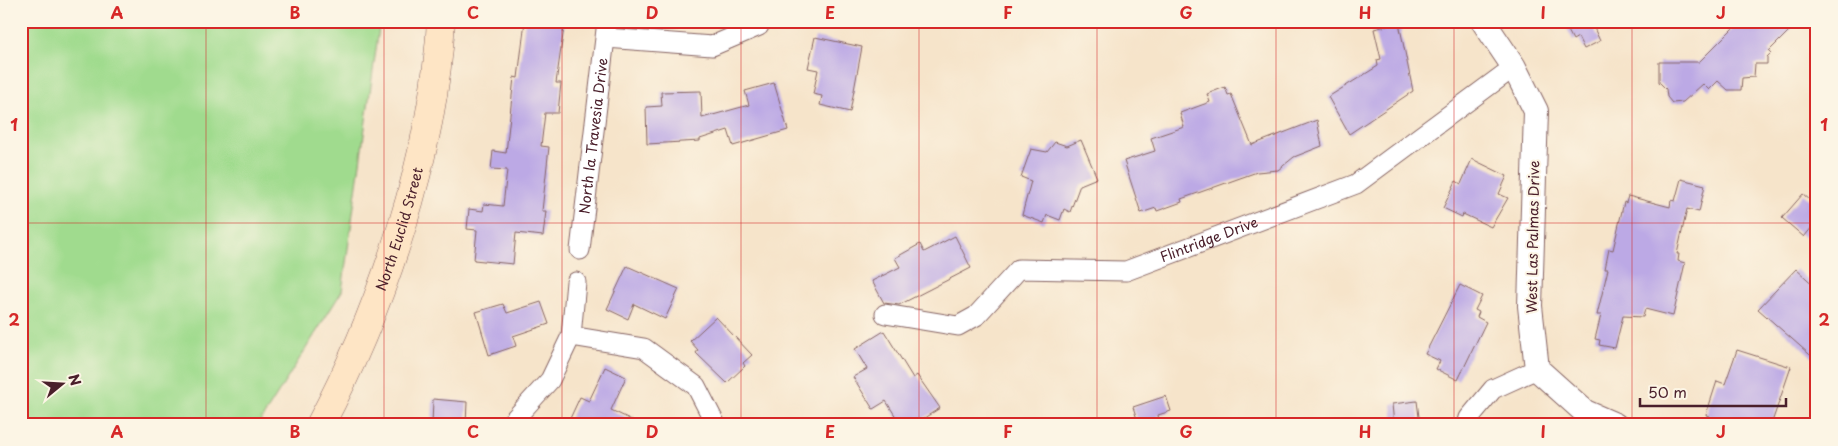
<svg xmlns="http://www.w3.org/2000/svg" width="1838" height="446" viewBox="0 0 1838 446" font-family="'Playpen Sans',sans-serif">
<rect width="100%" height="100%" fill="#fcf5e5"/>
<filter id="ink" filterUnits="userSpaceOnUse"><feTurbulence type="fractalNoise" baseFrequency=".02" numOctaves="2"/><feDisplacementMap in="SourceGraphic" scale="10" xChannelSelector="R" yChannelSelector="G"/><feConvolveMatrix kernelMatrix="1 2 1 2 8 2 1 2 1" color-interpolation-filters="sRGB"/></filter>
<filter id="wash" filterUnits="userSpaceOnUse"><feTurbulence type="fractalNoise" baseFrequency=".0096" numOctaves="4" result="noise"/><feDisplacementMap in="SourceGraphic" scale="20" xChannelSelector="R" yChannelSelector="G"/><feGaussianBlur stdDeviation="1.12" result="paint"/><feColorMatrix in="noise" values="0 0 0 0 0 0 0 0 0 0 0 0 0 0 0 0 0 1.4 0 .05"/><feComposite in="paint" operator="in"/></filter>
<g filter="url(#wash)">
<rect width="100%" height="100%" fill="#f6e4ca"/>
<polygon fill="#a0db8e" stroke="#757d5c" points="21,21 380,21 342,291 258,425 21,425"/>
<g id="blocks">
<g fill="#bca9e5">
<polygon points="525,21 565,21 556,83 561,83 558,113 545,113 541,146 549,147 542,211 546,211 543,236 516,233 513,264 474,260 477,230 467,229 469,209 483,211 484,204 503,206 507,170 491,169 493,151 506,153 514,77 518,78"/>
<polygon points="1563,21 1607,21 1594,28 1600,41 1584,49 1578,37 1573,40"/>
<polygon points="1740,21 1799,21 1769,51 1771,53 1767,57 1767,64 1755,64 1754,77 1742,78 1741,90 1728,90 1718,81 1709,90 1703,84 1683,102 1672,103 1667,97 1666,89 1659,82 1659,62 1699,62"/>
<polygon points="1399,23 1413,91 1349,134 1328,97 1378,66 1377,60 1381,59 1374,29"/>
<polygon points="815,37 862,47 850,112 820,105 822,96 813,94 818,70 808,68"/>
<polygon points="774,83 788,130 733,146 728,130 700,139 700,141 647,144 646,107 662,106 661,92 701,91 702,118 749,105 745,91"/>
<polygon points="1225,87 1228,95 1231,94 1252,145 1317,120 1322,146 1294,157 1278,170 1257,172 1181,199 1182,202 1157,211 1156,208 1141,213 1124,161 1155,151 1151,138 1184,127 1180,113 1210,102 1207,94"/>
<polygon points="1081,140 1097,178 1080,185 1070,212 1064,209 1060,220 1047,215 1044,223 1022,215 1031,181 1021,177 1031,149 1047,152 1055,142 1067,146"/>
<polygon points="1472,159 1507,176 1499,194 1508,198 1491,227 1463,214 1462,217 1443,208 1456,181 1461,184"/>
<polygon points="1681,179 1705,185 1699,212 1687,209 1677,254 1679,254 1678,261 1685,263 1673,316 1645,309 1643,317 1623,316 1615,348 1599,345 1600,340 1595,339 1601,315 1597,315 1608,269 1605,269 1609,249 1613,250 1624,202 1626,203 1628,196 1670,207 1671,200 1675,201"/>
<polygon points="1803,194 1817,206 1817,221 1804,237 1782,218"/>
<polygon points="955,236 971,268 899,305 884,303 872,281 900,267 895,258 920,244 924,252"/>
<polygon points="627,266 679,289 665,319 634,304 628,319 607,309"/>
<polygon points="1796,269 1817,288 1817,361 1758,309"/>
<polygon points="1460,285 1482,296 1475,310 1479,312 1477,317 1486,322 1458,380 1436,369 1440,361 1425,354"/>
<polygon points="541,302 549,324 513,336 516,346 489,355 476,312 503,304 507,313"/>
<polygon points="716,317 752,355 743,363 745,366 727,383 696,353 698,350 690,341"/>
<polygon points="884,331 913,378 917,375 940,408 913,425 901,425 886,401 873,409 853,377 867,369 855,349"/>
<polygon points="1737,350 1791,367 1771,425 1747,425 1730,419 1726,425 1709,419 1710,416 1706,415 1717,381 1725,384"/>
<polygon points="605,367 626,377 611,410 642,425 567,425 580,397 589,401"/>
<polygon points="1166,396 1171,411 1158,415 1159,420 1139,425 1133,407"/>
<polygon points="433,399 467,402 466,425 432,425"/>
<polygon points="1417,401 1420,425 1394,425 1392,404"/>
</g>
</g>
</g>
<g filter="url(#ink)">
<use href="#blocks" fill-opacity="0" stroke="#866463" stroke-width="1"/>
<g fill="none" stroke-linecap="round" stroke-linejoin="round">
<g stroke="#866463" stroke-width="21">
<g id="minor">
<polyline points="606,38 712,46 759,26"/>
<path id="s1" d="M580,250L607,21"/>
<path id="s2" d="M885,314L958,326L976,316L1019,269L1126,271L1356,184L1514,67"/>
<polyline points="571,336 644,348 696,386 716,425"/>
<polyline points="509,425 550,380 571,336 576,282"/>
<polyline points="1467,425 1469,418 1493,389 1537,369"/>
</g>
</g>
<g stroke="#866463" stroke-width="26">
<polyline id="tertiary" points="1483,21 1514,67 1536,111 1530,306 1537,369 1585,412 1615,425"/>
</g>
<g stroke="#866463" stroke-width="29">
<g id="secondary">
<path id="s3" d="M320,425C382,309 434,153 441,21"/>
</g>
</g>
<use href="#minor" stroke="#fff" stroke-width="19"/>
<use href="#tertiary" stroke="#fff" stroke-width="24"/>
<use href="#secondary" stroke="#fee5c5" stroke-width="28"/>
</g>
</g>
<path fill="none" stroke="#d62828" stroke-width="1" stroke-opacity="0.55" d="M206,21V425M384,21V425M562,21V425M741,21V425M919,21V425M1097,21V425M1276,21V425M1454,21V425M1632,21V425M21,223H1817"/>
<g text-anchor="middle" stroke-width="4" stroke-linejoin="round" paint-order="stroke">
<g font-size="14" fill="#4a1f2b" stroke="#fcf5e5">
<text dy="5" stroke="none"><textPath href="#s1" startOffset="115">North la Travesia Drive</textPath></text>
<text dy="5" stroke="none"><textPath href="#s3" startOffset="212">North Euclid Street</textPath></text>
<text transform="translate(1533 237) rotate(-89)" y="5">West Las Palmas Drive</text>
<text dy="5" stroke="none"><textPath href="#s2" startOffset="354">Flintridge Drive</textPath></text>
</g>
</g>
<rect width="1838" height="446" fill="none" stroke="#fcf5e5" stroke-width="55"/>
<g transform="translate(62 384) rotate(72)" stroke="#fcf5e5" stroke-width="4" paint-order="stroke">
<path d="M0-4L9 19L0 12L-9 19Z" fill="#4a1f2b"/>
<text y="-8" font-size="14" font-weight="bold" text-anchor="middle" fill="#4a1f2b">N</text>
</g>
<path d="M1640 398v8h146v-8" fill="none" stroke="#4a1f2b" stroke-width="2.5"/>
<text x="1648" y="398" font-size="15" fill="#4a1f2b" stroke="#fcf5e5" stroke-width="4" paint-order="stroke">50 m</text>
<rect x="28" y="28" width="1782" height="390" fill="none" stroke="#d62828" stroke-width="2"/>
<g font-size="16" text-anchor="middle" font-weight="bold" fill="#d62828">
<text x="117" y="19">A</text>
<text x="295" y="19">B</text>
<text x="473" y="19">C</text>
<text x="652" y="19">D</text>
<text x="830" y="19">E</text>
<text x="1008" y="19">F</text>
<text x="1186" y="19">G</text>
<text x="1365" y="19">H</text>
<text x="1543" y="19">I</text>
<text x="1721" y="19">J</text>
<text x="14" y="131">1</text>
<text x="1824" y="131">1</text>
<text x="14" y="326">2</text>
<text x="1824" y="326">2</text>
<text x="117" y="438">A</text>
<text x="295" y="438">B</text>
<text x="473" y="438">C</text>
<text x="652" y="438">D</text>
<text x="830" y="438">E</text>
<text x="1008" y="438">F</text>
<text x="1186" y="438">G</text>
<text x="1365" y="438">H</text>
<text x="1543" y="438">I</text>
<text x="1721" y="438">J</text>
</g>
</svg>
